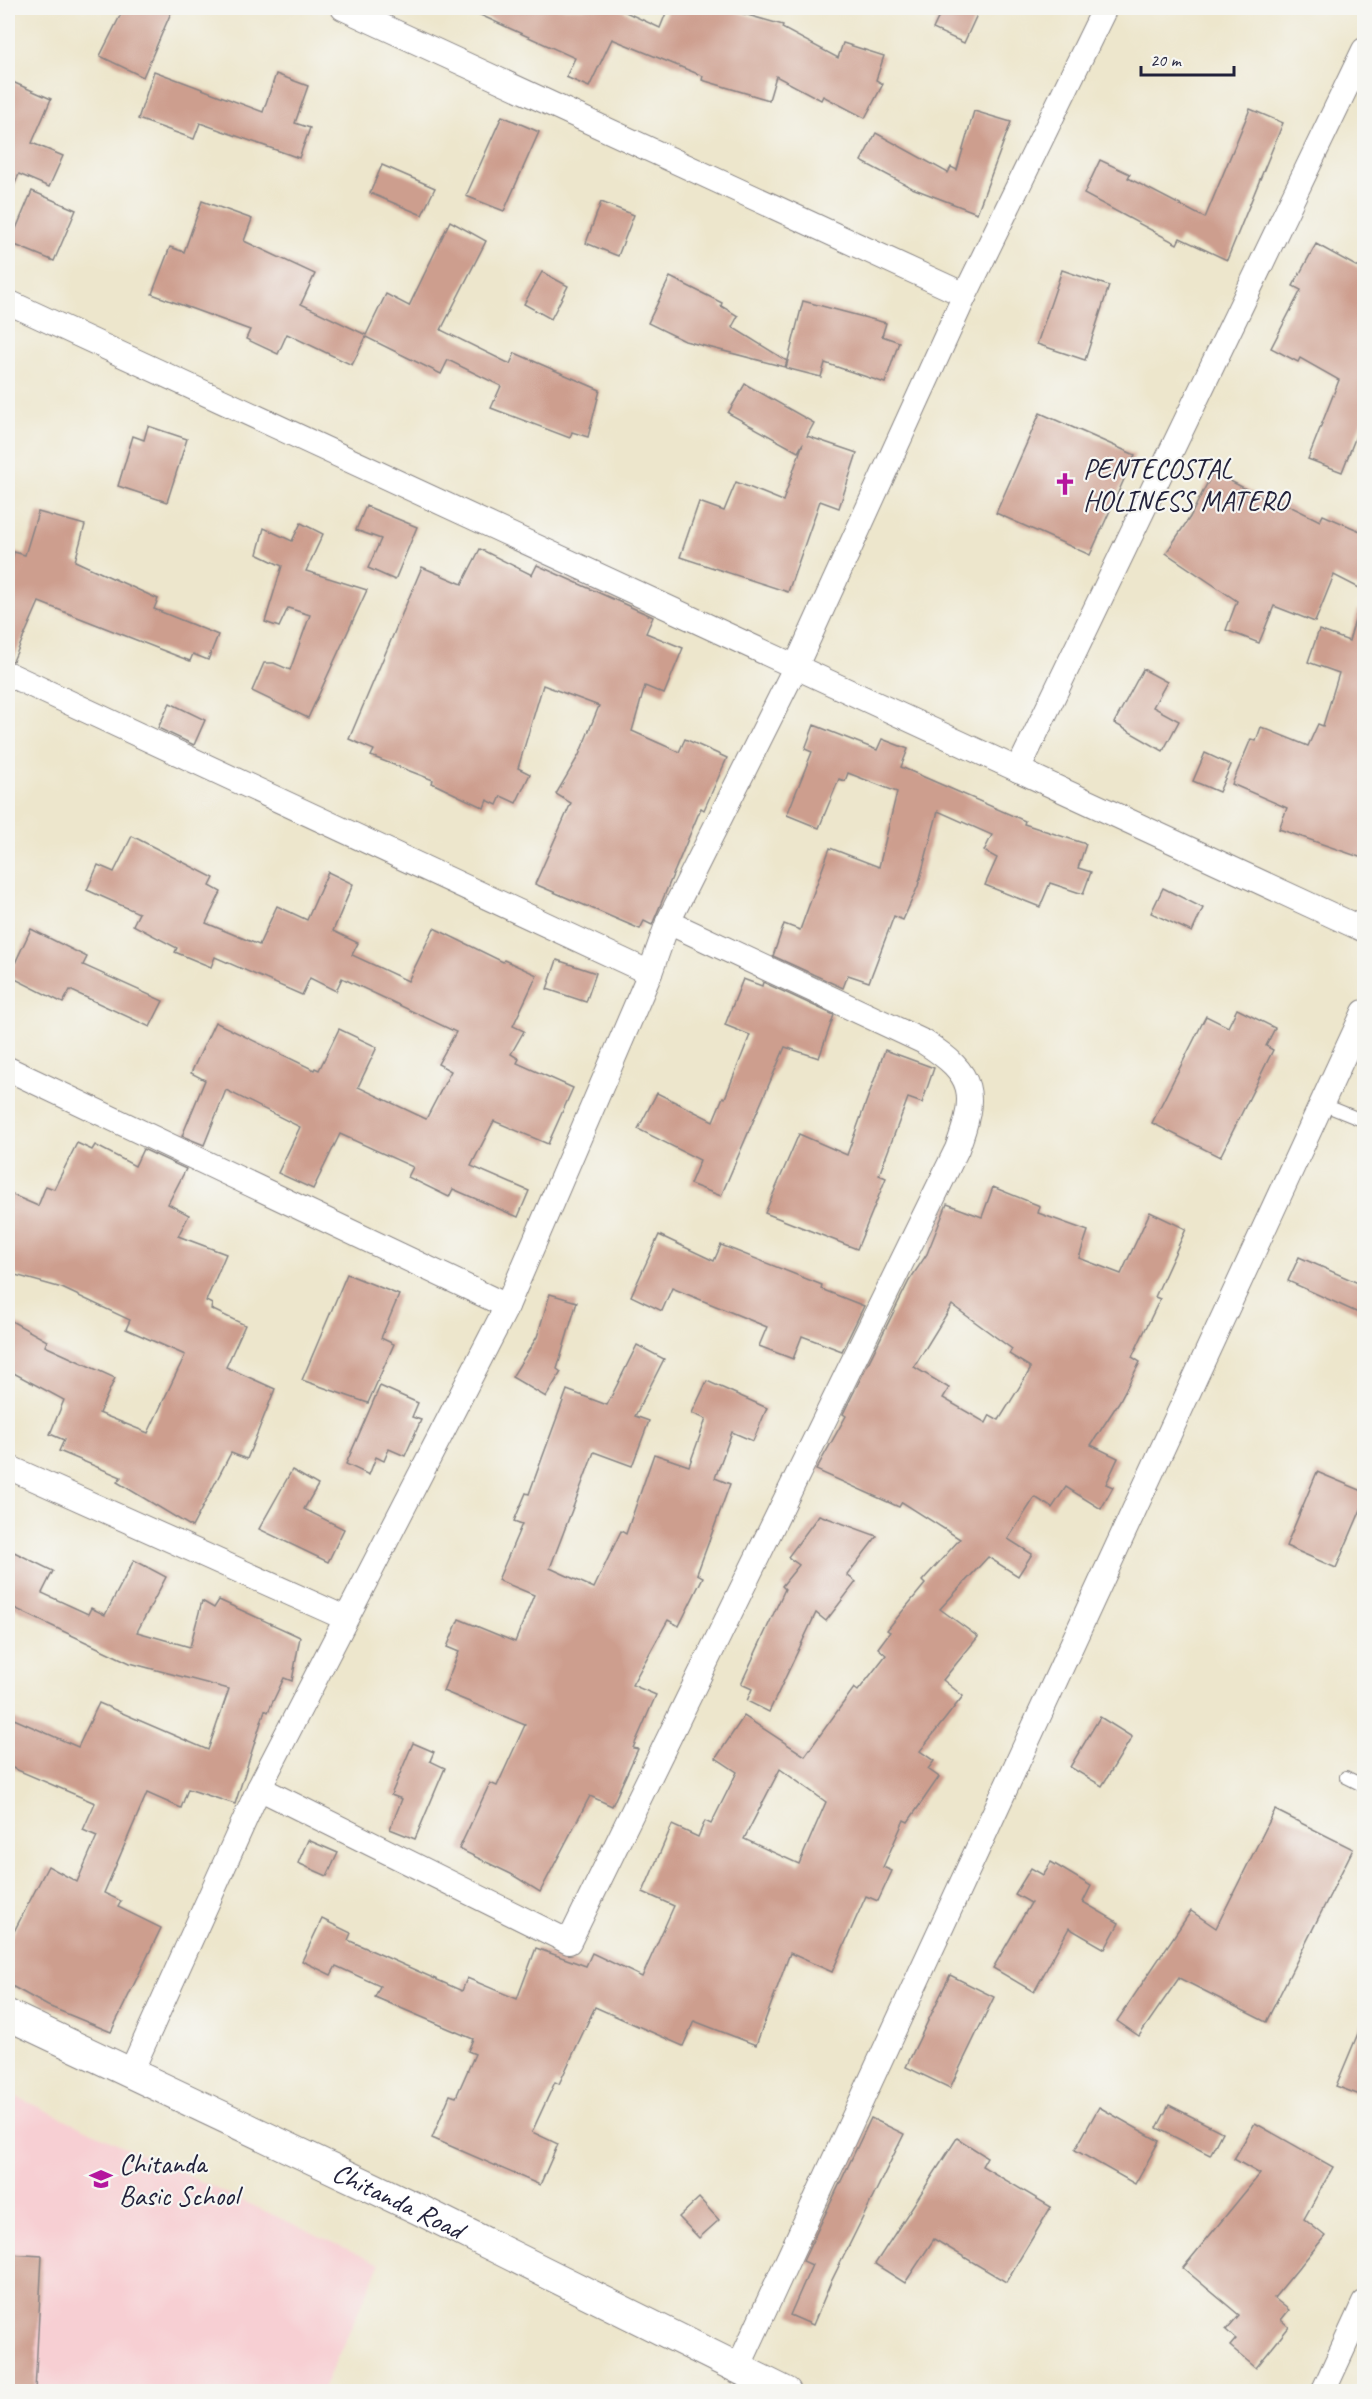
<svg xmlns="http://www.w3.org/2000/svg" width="1372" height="2399" viewBox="0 0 1372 2399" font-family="Caveat,sans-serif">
<rect width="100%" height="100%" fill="#f6f6f2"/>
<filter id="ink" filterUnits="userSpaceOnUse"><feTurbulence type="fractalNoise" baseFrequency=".0167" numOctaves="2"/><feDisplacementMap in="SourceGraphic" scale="12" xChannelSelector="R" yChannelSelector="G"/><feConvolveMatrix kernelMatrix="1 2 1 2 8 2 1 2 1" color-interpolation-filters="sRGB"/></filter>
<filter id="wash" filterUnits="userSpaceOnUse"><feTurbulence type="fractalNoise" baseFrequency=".008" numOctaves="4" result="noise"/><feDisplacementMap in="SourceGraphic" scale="24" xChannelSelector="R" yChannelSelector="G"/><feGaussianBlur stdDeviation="1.35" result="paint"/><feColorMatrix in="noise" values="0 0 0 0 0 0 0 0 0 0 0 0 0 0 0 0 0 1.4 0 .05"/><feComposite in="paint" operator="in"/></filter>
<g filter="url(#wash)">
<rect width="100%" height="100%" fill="#ede6cc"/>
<polygon fill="#f7cfd3" points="8,2093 380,2264 322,2391 8,2392"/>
<g id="blocks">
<g fill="#cd9e8e" fill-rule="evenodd">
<polygon points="124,8 173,8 143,77 100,56"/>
<polygon points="465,8 617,8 660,28 668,8 723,8 783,25 782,28 838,58 843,43 884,56 876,80 883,84 865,118 823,96 821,100 776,76 769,100 702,80 703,76 612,39 589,87 566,77 575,58"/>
<polygon points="943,8 980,8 964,43 933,29"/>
<polygon points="154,71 263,112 276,74 308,86 295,123 310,128 299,158 200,123 194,139 138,119"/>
<polygon points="8,80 51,99 32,143 63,156 49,187 19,174 8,200"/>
<polygon points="1250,109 1283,123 1227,260 1180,238 1177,244 1084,194 1100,160 1130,174 1128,178 1205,218"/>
<polygon points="974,111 1011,122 977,213 912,188 861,161 876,133 948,173 951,167 957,170"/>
<polygon points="502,116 539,132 504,211 466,196"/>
<polygon points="382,165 435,188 422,215 370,193"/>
<polygon points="32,191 76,210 54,261 10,243"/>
<polygon points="202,201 252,219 244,241 315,274 301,304 366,335 386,294 409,306 450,221 486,241 441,330 510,364 515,353 600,390 588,437 572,432 570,438 491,408 501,386 448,360 441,374 366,337 352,365 287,334 278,354 246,339 250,330 152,294 170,247 184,252"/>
<polygon points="601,202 634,215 618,256 586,243"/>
<polygon points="1316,244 1365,271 1365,413 1342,472 1308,459 1339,380 1300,358 1298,362 1271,348 1301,290 1293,286"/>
<polygon points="1062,270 1109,286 1085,360 1037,344"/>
<polygon points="542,272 568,286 551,319 524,304"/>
<polygon points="670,277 722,303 721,306 738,316 732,327 787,361 785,367 685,341 648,323"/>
<polygon points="803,301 886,323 882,336 899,342 885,383 825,363 821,377 786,368"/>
<polygon points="745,384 814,423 807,436 857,453 839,508 820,501 788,592 680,557 699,502 724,511 736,482 783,501 803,443 798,452 728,413"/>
<polygon points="1040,413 1135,455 1090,555 996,513"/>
<polygon points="148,426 187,439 167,502 118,486 133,436 144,440"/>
<polygon points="1213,472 1265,499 1267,495 1320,521 1323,515 1365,533 1365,591 1334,575 1315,622 1274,606 1259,643 1226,630 1237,601 1166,553 1190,517"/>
<polygon points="366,506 417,527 395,580 368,568 381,539 356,530"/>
<polygon points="38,512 85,525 75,561 158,599 154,609 218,635 208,660 193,654 190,661 39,602 13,661 8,660 8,576 14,552 25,555"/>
<polygon points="301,523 323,534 306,571 367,590 308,718 252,691 264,663 274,663 290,670 310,615 288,608 279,627 265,622 282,566 257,554 264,528 292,541"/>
<polygon points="480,549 532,575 537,565 653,617 646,633 683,648 664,694 645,686 632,731 679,752 685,739 727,758 704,810 701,808 652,925 644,921 640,929 535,884 571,803 556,794 579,755 599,706 543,685 518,768 530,774 516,803 501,796 497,805 487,800 484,808 432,783 433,780 371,756 374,750 349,739 422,567 462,584"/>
<polygon points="1358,610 1365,611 1365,859 1279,829 1287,808 1232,784 1251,739 1256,741 1261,727 1308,746 1318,724 1323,726 1339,673 1308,662 1319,630 1349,641"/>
<polygon points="1143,669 1167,682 1153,707 1179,721 1163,751 1114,723"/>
<polygon points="170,703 205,720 194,745 158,728"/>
<polygon points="814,725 877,750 882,739 908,749 901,767 1025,821 1024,824 1086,844 1078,868 1091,872 1083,894 1050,883 1040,907 985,885 997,858 984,851 992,835 938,811 918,886 903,920 894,916 869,982 848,975 843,988 773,956 784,924 800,930 830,848 879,867 897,792 848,773 845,781 839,779 819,828 787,815 812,752 805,749"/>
<polygon points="1205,753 1231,765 1219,792 1193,781"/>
<polygon points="132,836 214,878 210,886 221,892 206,923 259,945 277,906 307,920 328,872 353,884 333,931 358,943 352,955 408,981 434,928 503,962 504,960 537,975 513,1026 524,1031 511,1054 519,1059 517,1063 573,1088 548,1144 494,1121 471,1166 529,1191 518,1217 453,1189 449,1197 408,1177 413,1167 340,1134 313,1189 278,1173 300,1127 226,1090 204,1145 182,1136 205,1080 191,1073 215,1022 314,1070 315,1068 319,1070 339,1029 377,1047 358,1087 426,1119 451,1071 438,1064 456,1032 342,978 336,991 310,978 302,995 215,957 211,967 175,952 177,948 133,925 139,913 87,890 98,865 114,872"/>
<polygon points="1163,888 1203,908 1192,932 1151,913"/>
<polygon points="31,929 87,957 83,965 163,1001 150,1027 70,990 63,1003 9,976"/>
<polygon points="557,960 596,973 586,1002 547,989"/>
<polygon points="743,979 762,986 763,982 834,1015 819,1058 785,1047 721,1196 690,1184 700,1160 638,1129 657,1093 713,1121 723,1097 725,1098 750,1035 725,1025"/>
<polygon points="1237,1009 1275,1028 1266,1046 1273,1050 1220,1157 1152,1123 1206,1016 1228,1027"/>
<polygon points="885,1050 934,1068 922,1103 908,1098 879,1175 886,1178 857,1249 765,1213 799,1134 847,1155"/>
<polygon points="77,1143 92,1150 95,1145 135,1166 143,1149 186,1169 168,1204 189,1215 178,1236 226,1254 206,1301 212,1304 211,1309 245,1325 226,1367 275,1389 247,1459 231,1453 192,1527 117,1482 121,1477 59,1451 64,1440 50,1434 64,1400 8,1370 8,1319 47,1341 45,1346 115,1378 99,1413 148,1433 185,1355 126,1329 130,1320 62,1288 8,1273 8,1193 38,1206 46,1186 54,1189"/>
<path d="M993,1187L1040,1206L1038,1213L1088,1231L1079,1258L1121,1274L1150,1212L1186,1229L1155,1297L1160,1299L1132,1357L1140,1362L1119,1402L1091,1445L1118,1458L1106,1484L1113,1487L1101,1509L1066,1487L1052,1508L1035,1497L1008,1539L1032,1554L1018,1576L988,1557L940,1609L978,1637L943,1680L963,1696L920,1751L934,1761L928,1769L939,1777L908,1822L904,1820L883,1867L892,1871L878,1901L866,1896L832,1972L790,1953L756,2045L694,2021L683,2046L595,2007L559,2084L555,2082L532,2132L558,2144L540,2185L432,2138L450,2095L456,2097L475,2054L468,2051L473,2039L375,1997L380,1986L336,1966L331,1975L302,1961L322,1919L351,1933L348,1940L462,1991L467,1978L517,1999L536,1948L586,1966L592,1953L642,1977L674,1906L643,1892L672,1825L698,1837L705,1821L711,1824L737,1772L716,1758L744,1716L805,1756L854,1688L858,1691L886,1655L878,1648L890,1632L887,1630L925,1584L922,1581L960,1539L902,1502L899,1507L816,1470L846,1416L843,1414L909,1281L927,1254L947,1204L982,1217ZM952,1305L1012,1349L1009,1354L1030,1367V1370L999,1420L990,1415L986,1423L943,1398L949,1388L914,1367ZM780,1769L826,1802L799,1864L744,1839Z"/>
<polygon points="659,1235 714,1261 721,1245 822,1285 821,1289 864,1306 842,1351 802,1336 793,1359 759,1346 767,1327 672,1288 662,1311 631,1296"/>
<polygon points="1299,1257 1365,1286 1365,1316 1288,1281"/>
<polygon points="347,1274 399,1295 381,1338 394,1344 368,1403 302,1380"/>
<polygon points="550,1294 577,1302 557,1369 561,1372 546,1397 512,1377 537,1337"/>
<polygon points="637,1345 664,1359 635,1416 649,1421 632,1466 594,1452 550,1568 594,1588 621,1531 626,1534 654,1454 689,1466 706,1419 692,1413 707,1381 767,1408 753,1441 732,1432 715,1478 730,1484 697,1574 703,1577 679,1626 668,1620 632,1685 656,1695 633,1748 638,1749 612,1806 590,1796 540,1892 511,1874 459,1849 490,1783 497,1786 525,1725 443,1691 459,1652 447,1647 459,1619 515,1642 534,1595 498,1580 522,1524 514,1521 526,1493 529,1494 567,1390 607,1405"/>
<polygon points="380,1386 418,1403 412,1417 421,1420 405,1456 389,1449 384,1461 376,1457 369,1475 346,1464"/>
<polygon points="292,1470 318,1485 304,1509 344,1529 328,1562 259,1529"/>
<polygon points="1317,1472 1365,1492 1365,1500 1336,1568 1286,1546"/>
<polygon points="819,1515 877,1536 847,1575 856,1582 826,1621 816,1613 769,1712 747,1701 752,1689 741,1684 785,1589 782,1586 799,1565 788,1557"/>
<polygon points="8,1549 53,1571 42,1593 88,1614 91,1608 105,1615 134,1560 166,1577 137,1632 190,1647 202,1601 214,1608 219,1600 300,1637 292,1681 284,1678 268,1712 265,1710 235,1804 188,1789 181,1808 147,1793 104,1893 121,1901 118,1907 161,1928 111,2032 48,2006 8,1984 8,1943 48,1866 77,1882 97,1836 83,1830 95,1803 8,1766 8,1734 14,1719 78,1747 99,1703 208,1750 229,1689 130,1663 8,1605"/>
<polygon points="1100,1717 1132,1737 1102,1786 1070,1767"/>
<polygon points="413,1743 434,1752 430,1761 445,1768 415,1839 390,1829 402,1799 391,1795"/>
<polygon points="1275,1810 1353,1849 1266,2022 1179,1978 1139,2036 1117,2021 1191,1911 1216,1928"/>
<polygon points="308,1840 338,1853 327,1876 298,1863"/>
<polygon points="1051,1862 1091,1886 1083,1902 1119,1923 1105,1949 1069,1928 1034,1992 993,1968 1031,1903 1015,1894 1031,1868 1043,1875"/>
<polygon points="950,1975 994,1997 950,2088 906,2067"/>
<polygon points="1364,2019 1365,2019 1365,2097 1336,2086"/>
<polygon points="1169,2105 1222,2132 1210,2155 1157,2128"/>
<polygon points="1099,2107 1159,2141 1135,2184 1075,2150"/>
<polygon points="871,2118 904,2134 831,2282 813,2325 790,2315 812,2265 803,2261"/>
<polygon points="1255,2123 1333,2167 1304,2219 1325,2236 1274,2298 1289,2310 1281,2320 1289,2327 1256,2368 1230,2346 1236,2339 1226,2330 1239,2315 1183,2268 1260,2174 1234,2159"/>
<polygon points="957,2138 987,2157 982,2166 1051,2207 1006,2282 934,2239 905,2283 875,2264"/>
<polygon points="699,2198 719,2220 699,2238 679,2217"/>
<polygon points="8,2254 42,2256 35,2391 8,2391"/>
</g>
</g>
</g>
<g filter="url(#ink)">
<use href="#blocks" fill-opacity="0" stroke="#888484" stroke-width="1.5"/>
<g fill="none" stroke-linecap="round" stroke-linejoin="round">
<g stroke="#888484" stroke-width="14">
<g id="service">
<polyline points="1322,1104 1364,1121"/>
<polyline points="1346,1777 1364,1786"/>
</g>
</g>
<g stroke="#888484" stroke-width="26">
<g id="minor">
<polyline points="343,8 965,295"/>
<polyline points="8,302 1364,930"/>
<polyline points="8,674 650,973"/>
<polyline points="1018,770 1364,50"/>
<polyline points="8,1069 507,1306"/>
<polyline points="8,1467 345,1618"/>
<path d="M259,1788L569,1942L957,1149C977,1094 976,1075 924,1042L668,922"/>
<polyline points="130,2074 259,1788 507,1306 650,973 668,922 796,666 965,295 1105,8"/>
<polyline points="737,2370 1364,1012"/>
<polyline points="1323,2392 1364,2303"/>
</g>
</g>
<g stroke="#888484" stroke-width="32">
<g id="tertiary">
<path id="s1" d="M8,2015L420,2210L786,2392"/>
</g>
</g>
<use href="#service" stroke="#fff" stroke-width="12"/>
<use href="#minor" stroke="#fff" stroke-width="24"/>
<use href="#tertiary" stroke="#fff" stroke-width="30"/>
</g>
</g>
<defs>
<g id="church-bare" transform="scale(1.8)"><path d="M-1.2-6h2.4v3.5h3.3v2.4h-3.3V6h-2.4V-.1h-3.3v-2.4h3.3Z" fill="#b5179e" stroke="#f6f6f2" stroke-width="2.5" paint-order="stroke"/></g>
<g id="school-bare" transform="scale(1.8)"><path d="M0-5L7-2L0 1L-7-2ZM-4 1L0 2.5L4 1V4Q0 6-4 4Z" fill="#b5179e" stroke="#f6f6f2" stroke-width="2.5" paint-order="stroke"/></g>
</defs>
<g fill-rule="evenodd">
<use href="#church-bare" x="1065" y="484"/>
<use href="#school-bare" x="101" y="2179"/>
</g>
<g text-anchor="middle" stroke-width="4.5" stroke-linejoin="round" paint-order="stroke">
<g font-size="28" fill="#22223b" stroke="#f6f6f2" text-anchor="start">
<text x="1083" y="478">PENTECOSTAL<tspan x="1083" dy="32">HOLINESS MATERO</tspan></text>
<text x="119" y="2173">Chitanda<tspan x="119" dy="32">Basic School</tspan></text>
</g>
<g font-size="28" fill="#22223b" stroke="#f6f6f2">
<text dy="10" stroke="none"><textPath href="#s1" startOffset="432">Chitanda Road</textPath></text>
</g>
</g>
<rect width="1372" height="2399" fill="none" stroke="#f6f6f2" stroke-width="30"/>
<path d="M1141 66v9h93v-9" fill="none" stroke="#22223b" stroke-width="3"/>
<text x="1150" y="66" font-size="18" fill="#22223b" stroke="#f6f6f2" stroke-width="4.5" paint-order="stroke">20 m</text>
</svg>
